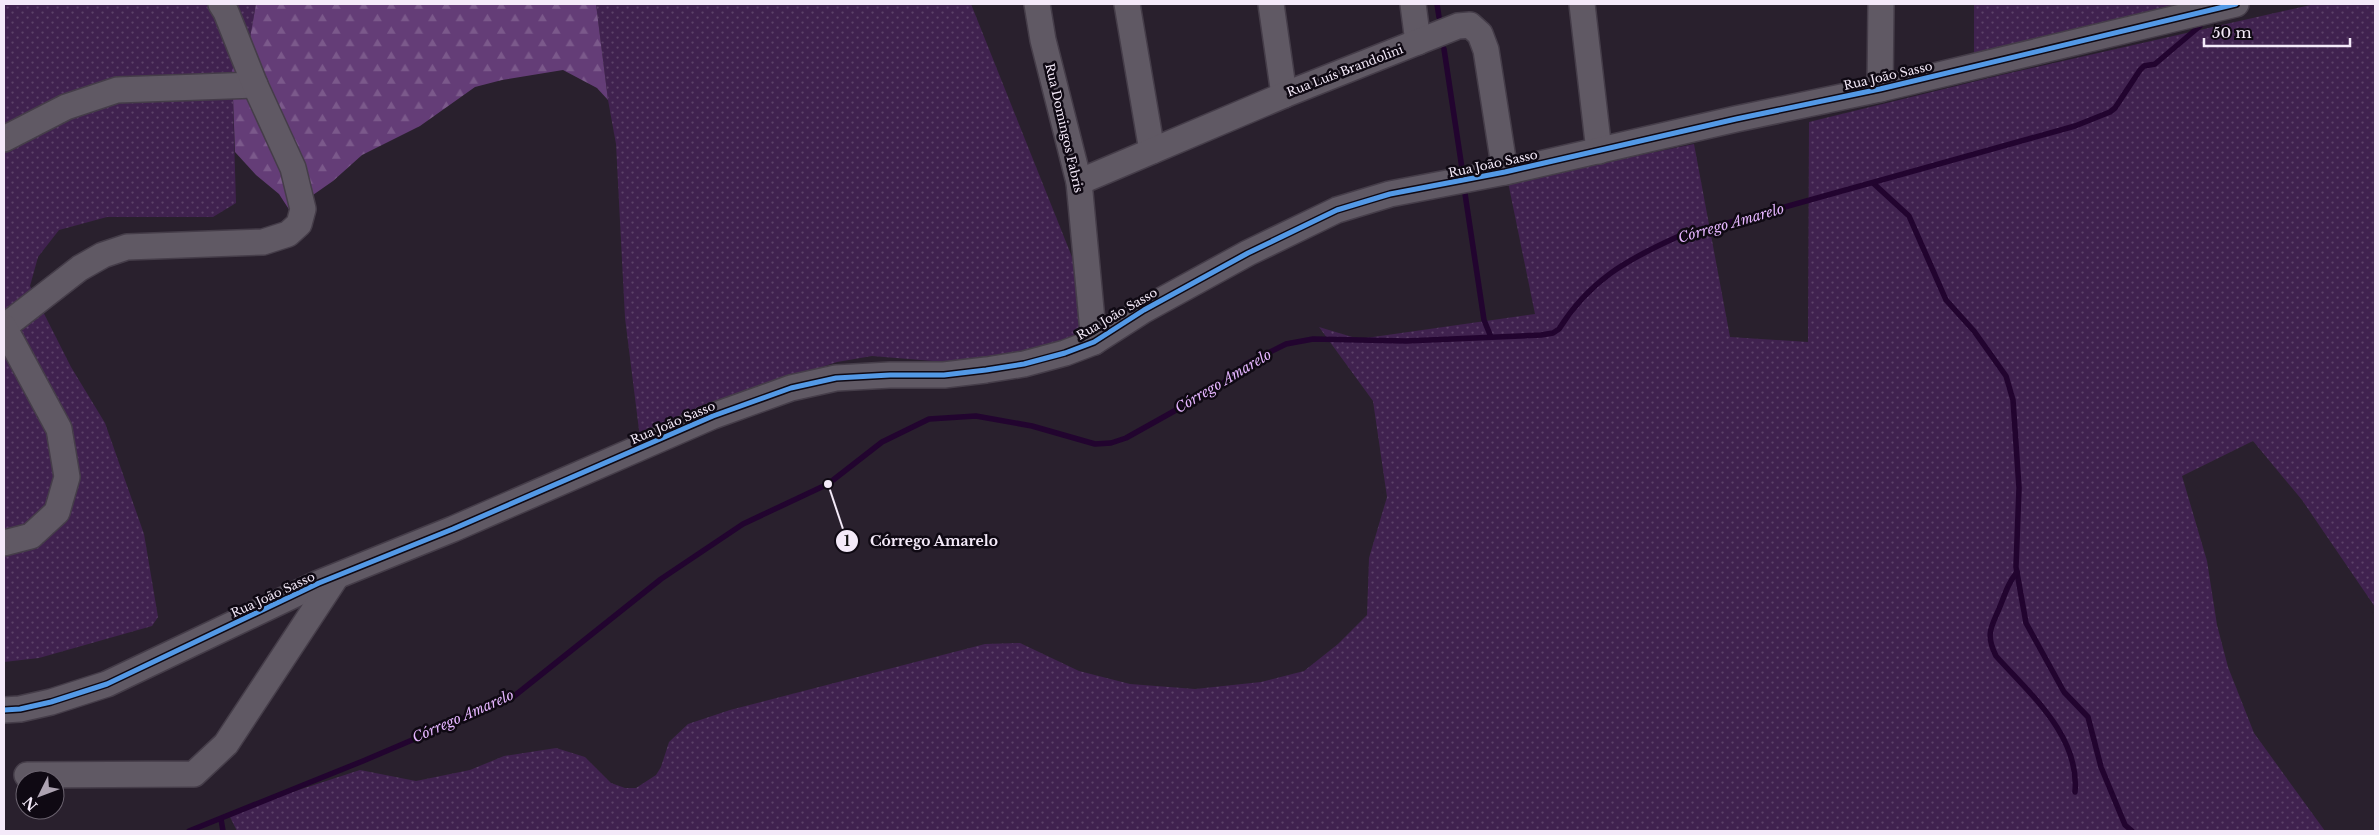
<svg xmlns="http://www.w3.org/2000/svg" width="2379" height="835" viewBox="0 0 2379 835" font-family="'Libre Baskerville',serif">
<defs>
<pattern id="grass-dots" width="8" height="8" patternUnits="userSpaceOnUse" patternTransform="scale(1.25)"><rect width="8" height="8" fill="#40224f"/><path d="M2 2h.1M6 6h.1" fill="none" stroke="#5c4269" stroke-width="1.8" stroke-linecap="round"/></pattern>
<pattern id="forest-firs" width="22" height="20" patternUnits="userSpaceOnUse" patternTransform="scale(1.25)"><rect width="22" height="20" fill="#643d77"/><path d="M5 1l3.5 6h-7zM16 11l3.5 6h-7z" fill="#7b598b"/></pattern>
</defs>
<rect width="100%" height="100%" fill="#29202d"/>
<g fill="url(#grass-dots)">
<polygon points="4,4 256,4 250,38 232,70 236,203 213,217 107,217 59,230 38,257 30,286 71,367 105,423 144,534 158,617 152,626 39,658 4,662"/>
<polygon points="596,4 971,4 1084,287 1085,328 1058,345 944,365 933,361 872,356 837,362 738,395 640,438 625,318 616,144 608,100"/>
<polygon points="1974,4 2207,4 1974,60"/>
<polygon points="2315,4 2375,4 2375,607 2302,500 2253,441 2182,476 2207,561 2217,625 2228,667 2254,733 2325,831 237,831 228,813 360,770 416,781 470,770 504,756 556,748 585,757 611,783 625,788 636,788 656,775 661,767 669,742 688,724 730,710 985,644 1020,643 1079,671 1130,684 1195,689 1261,682 1304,671 1338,644 1367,615 1369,558 1387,497 1373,401 1319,327 1359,339 1535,314 1508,182 1694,144 1730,337 1808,342 1809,122 2001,75"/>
</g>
<polygon fill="url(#forest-firs)" points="256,4 596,4 608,100 597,88 563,70 502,80 475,87 420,126 362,155 333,181 290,211 279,194 256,175 235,152 232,70 250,38"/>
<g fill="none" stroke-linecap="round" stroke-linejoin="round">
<g stroke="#22042f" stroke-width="5.5">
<polyline points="1437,4 1439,17"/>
<polyline points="1444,49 1463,175"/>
<polyline points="1873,183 1909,216 1946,300 1974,331 2006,376 2013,400 2019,488 2016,567 2026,623 2064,692 2088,717 2101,767 2125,825 2132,831"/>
<polyline points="1464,187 1484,320 1491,337"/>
<path d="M2017,572C2009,582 2006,591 2001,604C1993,625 1984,632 1996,656C2030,694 2080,736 2075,792"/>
<polyline points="221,819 223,831"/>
<path d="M189,831L363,761L513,697L661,579L743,524L828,484L882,442L929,419L976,416L1032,426L1095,444L1111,443L1126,438L1194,400L1223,383L1246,364L1286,344L1313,339L1406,341L1541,335L1553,333L1559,329C1589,281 1626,260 1677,237L2075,126L2110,112L2115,108L2140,70L2144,66L2155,64L2200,26"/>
</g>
<g stroke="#453d49" stroke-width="28">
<g id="minor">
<polyline points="1037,4 1043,40 1079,182 1094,342"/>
<polyline points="1127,4 1152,151"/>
<polyline points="1271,4 1284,95"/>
<polyline points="1413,4 1418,42"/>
<polyline points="1582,4 1599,151"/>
<polyline points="1880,89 1881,4"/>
<polyline points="4,139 66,107 117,90 255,85"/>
<polyline points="1079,182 1284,95 1458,26 1470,25 1480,34 1486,50 1505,172"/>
<polyline points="4,327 80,268 103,255 127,247 263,242 288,234 299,224 303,209 293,168 255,85 226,12 221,4"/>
<polyline points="4,543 31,536 57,512 67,477 59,429 4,327"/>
<polyline points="4,710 20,709 51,702 107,684 319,583 453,529 713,416 791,388 836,378 890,375 944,375 986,370 1024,364 1065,353 1094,342 1144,310 1248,253 1337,210 1390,194 1505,172 1736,119 1880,89 2236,4"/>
<polyline points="27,775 194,774 226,744 336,577"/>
</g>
</g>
<use href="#minor" stroke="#605964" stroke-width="25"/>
<g stroke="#0f0913" stroke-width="8">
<polyline id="cycleway" points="4,710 20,709 51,702 107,684 319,583 453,529 713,416 791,388 836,378 890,375 944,375 986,370 1024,364 1065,353 1094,342 1144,310 1248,253 1337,210 1390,194 1505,172 1736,119 1880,89 2236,4"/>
</g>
<use href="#cycleway" stroke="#5399e6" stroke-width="5"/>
</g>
<g text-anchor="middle" stroke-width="5" stroke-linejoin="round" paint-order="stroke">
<g font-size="12" fill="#f4eaf9" stroke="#0f0913">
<text transform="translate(1345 71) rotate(-21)" y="4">Rua Luís Brandolini</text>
<text transform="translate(1888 76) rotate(-13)" y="4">Rua João Sasso</text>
<text transform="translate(1064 128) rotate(77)" y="4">Rua Domingos Fabris</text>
<text transform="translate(1493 164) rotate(-12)" y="4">Rua João Sasso</text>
<text transform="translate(1117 314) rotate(-30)" y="4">Rua João Sasso</text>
<text transform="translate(673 423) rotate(-23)" y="4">Rua João Sasso</text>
<text transform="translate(273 595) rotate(-25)" y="4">Rua João Sasso</text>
</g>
<g font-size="14" font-style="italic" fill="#e5b5ff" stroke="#0f0913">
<text transform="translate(1731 223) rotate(-16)" y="5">Córrego Amarelo</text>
<text transform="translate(1223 381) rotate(-31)" y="5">Córrego Amarelo</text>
<text transform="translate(463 716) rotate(-24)" y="5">Córrego Amarelo</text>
</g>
</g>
<path fill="none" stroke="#f4eaf9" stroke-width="2" d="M828 484L847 541"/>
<g fill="#f4eaf9" stroke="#0f0913" stroke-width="2">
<circle cx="828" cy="484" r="5"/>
<circle cx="847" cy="541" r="12"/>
</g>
<g font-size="15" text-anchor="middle" font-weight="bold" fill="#111">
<text x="847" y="546">1</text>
</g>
<g font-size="14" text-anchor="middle" font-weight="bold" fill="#f4eaf9" stroke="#0f0913" stroke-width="5" stroke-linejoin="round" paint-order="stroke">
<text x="934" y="546">Córrego Amarelo</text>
</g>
<rect width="2379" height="835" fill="none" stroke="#f4eaf9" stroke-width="10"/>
<g transform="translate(40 795) rotate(228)"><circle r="24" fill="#0f0913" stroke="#6b636f"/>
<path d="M0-4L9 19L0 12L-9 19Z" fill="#ada3b2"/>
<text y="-8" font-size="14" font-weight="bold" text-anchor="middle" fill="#f4eaf9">N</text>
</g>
<path d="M2204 38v8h146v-8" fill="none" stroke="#f4eaf9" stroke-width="2.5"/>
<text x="2212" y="38" font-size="15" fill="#f4eaf9" stroke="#0f0913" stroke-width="4" paint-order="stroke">50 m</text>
</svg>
